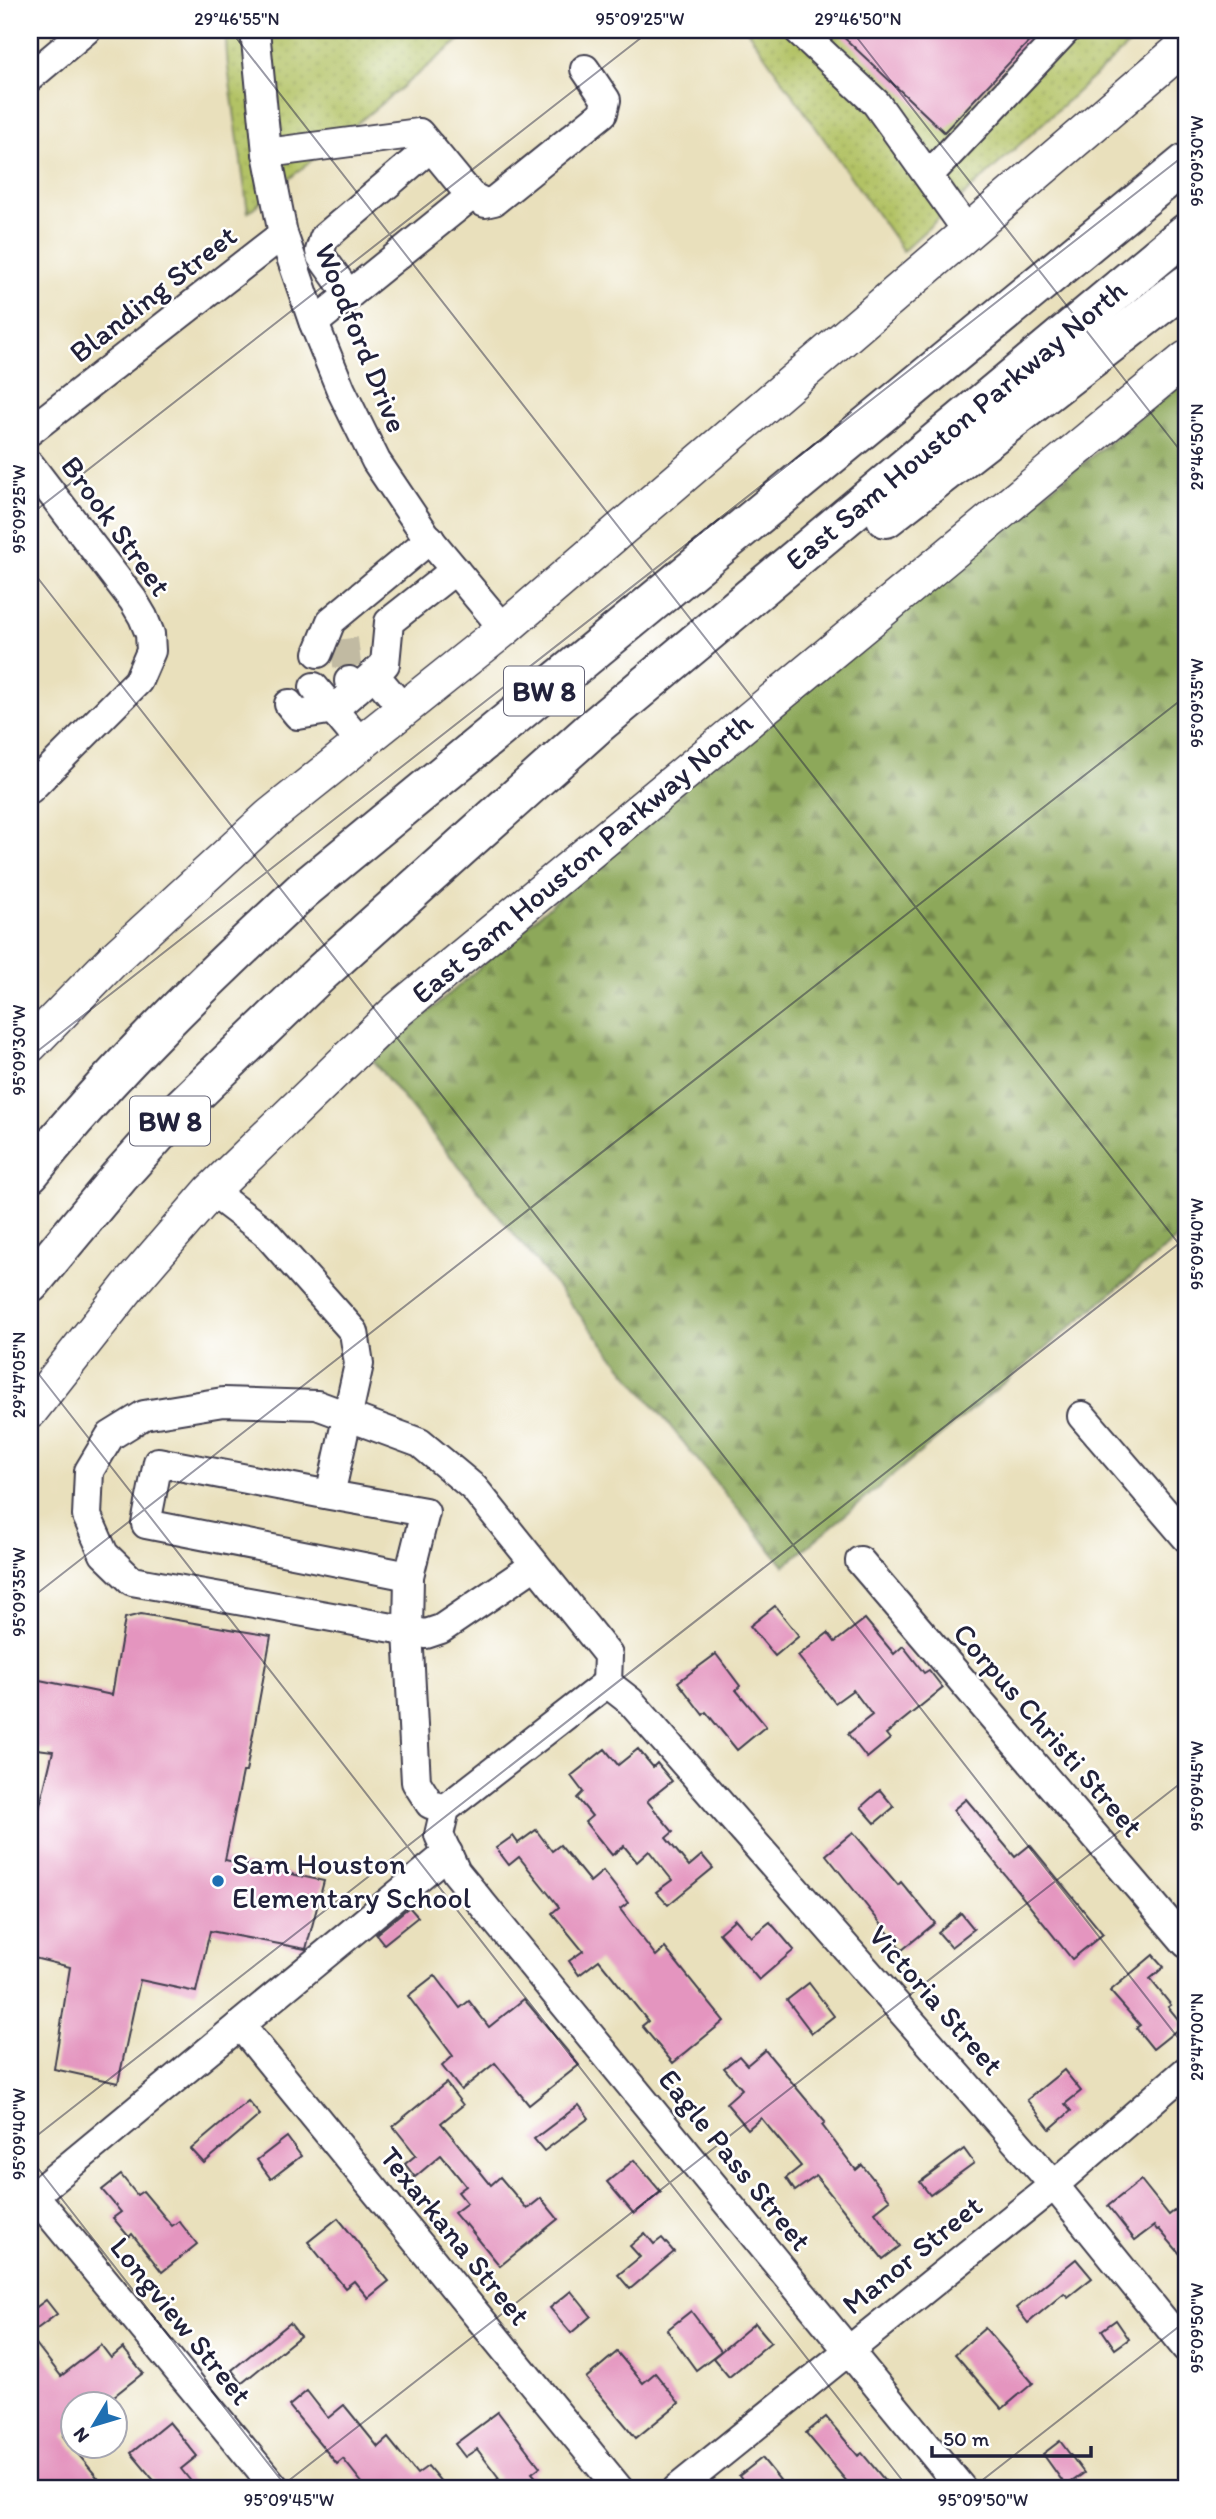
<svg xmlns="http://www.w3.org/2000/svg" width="1216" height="2519" viewBox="0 0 1216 2519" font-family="Itim,sans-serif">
<defs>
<pattern id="green-dots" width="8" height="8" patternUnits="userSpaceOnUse" patternTransform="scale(1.75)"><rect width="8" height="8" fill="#b2c265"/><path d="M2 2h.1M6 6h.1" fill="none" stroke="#99a659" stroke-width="1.8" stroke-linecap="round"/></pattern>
<pattern id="forest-firs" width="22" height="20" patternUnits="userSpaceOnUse" patternTransform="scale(1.75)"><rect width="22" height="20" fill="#8da85a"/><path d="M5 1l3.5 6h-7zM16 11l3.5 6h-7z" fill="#73884c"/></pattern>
</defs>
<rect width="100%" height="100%" fill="#fff"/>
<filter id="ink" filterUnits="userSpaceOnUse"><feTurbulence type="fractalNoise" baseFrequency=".0143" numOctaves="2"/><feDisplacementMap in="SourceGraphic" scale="14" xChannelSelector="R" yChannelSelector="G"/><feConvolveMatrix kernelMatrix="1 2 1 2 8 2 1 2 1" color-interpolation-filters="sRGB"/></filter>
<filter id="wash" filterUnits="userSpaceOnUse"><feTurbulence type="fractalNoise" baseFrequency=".00686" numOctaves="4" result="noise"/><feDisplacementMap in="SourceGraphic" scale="28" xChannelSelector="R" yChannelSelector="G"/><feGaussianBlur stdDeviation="1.57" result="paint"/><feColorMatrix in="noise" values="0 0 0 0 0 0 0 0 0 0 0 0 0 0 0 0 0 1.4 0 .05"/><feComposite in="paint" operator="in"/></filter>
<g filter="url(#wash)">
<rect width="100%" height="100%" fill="#e9e0bc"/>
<g fill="url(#green-dots)" stroke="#6a7250" stroke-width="2">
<polygon points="225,30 472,30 248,212 228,68"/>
<polygon points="747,30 1145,30 903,251"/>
</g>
<polygon fill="url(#forest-firs)" stroke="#58654a" stroke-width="2" points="1186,381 1186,1231 784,1566 373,1061 764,718"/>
<g id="blocks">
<g fill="#e495bf">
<polygon points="836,30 1040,30 944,132"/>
<polygon points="775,1606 799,1636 775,1656 750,1626"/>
<polygon points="141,1614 271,1636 246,1772 243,1772 225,1860 324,1881 306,1949 210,1931 196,1992 140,1980 118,2083 54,2069 70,1967 30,1957 30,1825 35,1826 53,1751 30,1748 30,1678 112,1695 125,1618"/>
<polygon points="865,1619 894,1654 903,1646 924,1673 929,1670 943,1688 886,1734 890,1739 867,1758 848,1734 872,1715 853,1690 835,1703 798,1656 828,1633 835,1642"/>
<polygon points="716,1654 740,1686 736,1690 766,1726 737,1750 706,1712 703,1715 678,1682"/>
<polygon points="605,1749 618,1765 638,1749 653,1767 657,1763 672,1781 647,1801 673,1832 666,1838 689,1866 702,1855 713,1868 668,1905 656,1892 672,1880 649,1851 637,1862 624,1846 612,1855 585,1822 592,1816 577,1798 583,1792 571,1776"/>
<polygon points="880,1790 894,1807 875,1823 861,1807"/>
<polygon points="966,1799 1015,1857 1030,1845 1103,1934 1072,1959 953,1810"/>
<polygon points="536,1830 552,1851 560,1845 590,1882 603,1871 628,1903 620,1909 656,1956 665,1948 724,2021 673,2063 642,2026 648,2021 599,1960 579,1975 569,1961 583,1951 552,1913 559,1907 519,1857 509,1865 496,1848 513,1836 518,1843"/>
<polygon points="853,1832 898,1885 901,1882 935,1923 902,1950 826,1855"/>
<polygon points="409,1907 418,1917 384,1944 376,1934"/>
<polygon points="961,1913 974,1929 951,1947 938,1932"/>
<polygon points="735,1919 751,1937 770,1922 794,1950 759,1980 719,1933"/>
<polygon points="1153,1955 1164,1967 1150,1979 1171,2005 1168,2007 1183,2025 1153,2049 1136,2028 1140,2025 1110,1991"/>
<polygon points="435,1975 460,2008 469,2001 489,2027 524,1999 579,2065 529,2105 495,2063 461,2090 442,2066 453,2056 408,1996"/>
<polygon points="809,1983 834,2016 812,2033 787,2000"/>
<polygon points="765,2050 825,2122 822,2125 856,2170 862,2165 890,2200 875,2212 900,2246 883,2259 816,2176 795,2191 786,2178 801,2166 761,2118 748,2129 726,2103 742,2089 724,2068 739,2056 747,2065"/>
<polygon points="1064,2070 1081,2091 1065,2104 1071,2111 1050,2129 1027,2100"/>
<polygon points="446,2083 463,2105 441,2123 491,2185 500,2177 527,2209 541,2198 558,2219 500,2266 466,2224 465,2226 454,2213 467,2203 458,2192 466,2186 441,2155 415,2177 405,2164 416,2155 393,2126"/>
<polygon points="248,2101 260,2115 204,2163 191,2149"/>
<polygon points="579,2105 589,2118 544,2151 534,2139"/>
<polygon points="287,2137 301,2156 271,2179 257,2160"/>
<polygon points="964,2149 974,2163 930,2195 920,2182"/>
<polygon points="634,2160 661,2192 634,2214 607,2182"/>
<polygon points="121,2175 137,2195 143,2191 172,2226 179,2221 197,2244 162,2272 132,2234 129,2237 113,2218 121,2212 102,2190"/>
<polygon points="1141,2180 1169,2215 1186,2201 1186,2261 1159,2229 1157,2230 1154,2226 1135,2240 1108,2206"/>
<polygon points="338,2218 389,2281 368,2298 354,2281 345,2288 308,2242"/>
<polygon points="645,2233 654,2244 662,2238 674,2252 630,2289 618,2275 640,2257 630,2246"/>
<polygon points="1076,2259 1092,2278 1068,2297 1064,2293 1028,2323 1016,2308"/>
<polygon points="571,2291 591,2316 571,2333 550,2308"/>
<polygon points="46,2300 57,2314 30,2334 30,2312"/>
<polygon points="691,2311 721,2351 696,2370 667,2330"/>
<polygon points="1116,2320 1129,2339 1115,2349 1102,2330"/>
<polygon points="290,2323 300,2336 242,2383 232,2370"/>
<polygon points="755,2323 771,2342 729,2377 713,2358"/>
<polygon points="985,2328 1033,2383 1002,2409 955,2354"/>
<polygon points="30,2336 61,2376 101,2345 111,2358 123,2348 143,2373 104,2404 74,2404 74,2428 63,2436 107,2489 54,2489 48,2482 39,2489 30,2489 30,2402 38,2396 30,2386"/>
<polygon points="617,2352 643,2383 655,2373 679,2403 636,2438 586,2378"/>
<polygon points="307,2391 328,2418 344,2405 378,2447 388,2438 417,2474 428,2466 447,2489 367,2489 343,2459 337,2464 289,2406"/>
<polygon points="498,2412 540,2467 532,2473 546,2489 485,2489 499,2478 477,2449 465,2457 455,2444"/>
<polygon points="826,2417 858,2456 862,2453 892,2489 853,2489 806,2433"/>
<polygon points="169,2422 197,2456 181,2469 197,2489 161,2489 131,2453"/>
<polygon points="1060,2441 1084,2473 1066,2486 1043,2454"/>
<polygon points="762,2458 780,2480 768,2489 749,2489 739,2476"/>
</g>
</g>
</g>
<g filter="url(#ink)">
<use href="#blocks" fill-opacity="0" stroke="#403e4e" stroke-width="2"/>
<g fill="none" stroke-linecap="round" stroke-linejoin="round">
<polyline stroke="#c1baa2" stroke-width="28" stroke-dasharray="28 14" stroke-linecap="butt" points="344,639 349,681"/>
<g stroke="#403e4e" stroke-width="32">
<g id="minor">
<polyline points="255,30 267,153 283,234 313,321 341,390 376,461 425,534 504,629"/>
<polyline points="798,30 876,103 968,232"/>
<polyline points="30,77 86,30"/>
<polyline points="267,153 419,133 471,196 485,203 494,201 603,113 606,100 585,69"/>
<polyline points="929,175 1066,30"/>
<polyline points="349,295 321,256 320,251 324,238 431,147"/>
<polyline points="314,323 471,196"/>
<polyline points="30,431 283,234"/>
<polyline points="30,465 133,600 143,617 150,634 151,651 138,681 30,789"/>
<polyline points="318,653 331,621 430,539"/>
<polyline points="374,674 404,710"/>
<polyline points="314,687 361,743"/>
<polyline points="356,690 385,664 389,622 455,570"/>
<polyline points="289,704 298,715 334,709 356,690 349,681"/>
<polyline points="211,1191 265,1232 354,1332 359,1364 330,1495 158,1462 146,1524 409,1576 425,1512 330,1495"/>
<polyline points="1082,1416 1186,1537"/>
<polyline points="860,1561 1186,1943"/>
<polyline points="535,1565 441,1629 426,1634 132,1581 104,1554 87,1516 89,1471 110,1436 144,1415 223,1402 317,1405 420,1443 474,1488 608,1655 607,1683"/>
<polyline points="409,1576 408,1631 416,1782 430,1804 445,1809"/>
<polyline points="240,2025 619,2489"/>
<polyline points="276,2489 34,2195 448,1853"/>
<polyline points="677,2489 1054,2185 1186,2071"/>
<polyline points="962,2489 456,1872 439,1835 445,1809 607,1683 630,1701 1054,2185 1186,2348"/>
</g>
</g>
<g stroke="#403e4e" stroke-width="38">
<g id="major">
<polyline points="30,1045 114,959 270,816 504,629 1186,45"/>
<polyline points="30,1411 128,1287 211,1191 398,1010 1186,359"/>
</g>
</g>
<g stroke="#403e4e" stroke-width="42">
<g id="highway">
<polyline points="886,518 1186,285"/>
<path d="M30,1173C112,1070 207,979 303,890L1186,163"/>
<polyline points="30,1284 119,1177 183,1106 323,971 596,726 1186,233"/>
</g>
</g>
<use href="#minor" stroke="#fff" stroke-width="28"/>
<use href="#major" stroke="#fff" stroke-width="35"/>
<use href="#highway" stroke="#fff" stroke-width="38"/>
</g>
</g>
<path fill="none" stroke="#22223b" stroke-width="2" stroke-opacity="0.45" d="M230,30L1186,1253M851,30L1186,458M30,515L651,30M30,568L1186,2048M30,1057L1186,154M30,1363L909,2489M30,1599L1186,696M30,2141L1186,1238M30,2158L288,2489M278,2489L1186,1779M971,2489L1186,2321"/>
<circle fill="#1f6fb2" stroke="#fff" stroke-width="2.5" cx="218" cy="1881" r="7"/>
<g text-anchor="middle" stroke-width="5" stroke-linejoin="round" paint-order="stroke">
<g fill="#fff" stroke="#646476" stroke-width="2">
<rect x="504" y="666.5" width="80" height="49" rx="5"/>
<rect x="130" y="1096.5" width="80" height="49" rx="5"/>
</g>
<g font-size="28" font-weight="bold" fill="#22223b">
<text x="544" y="701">BW 8</text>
<text x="170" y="1131">BW 8</text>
</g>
<g font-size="30" fill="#22223b" stroke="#fff">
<text transform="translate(153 294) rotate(-38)" y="10">Blanding Street</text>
<text transform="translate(361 338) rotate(68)" y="10">Woodford Drive</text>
<text transform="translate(956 425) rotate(-40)" y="10">East Sam Houston Parkway North</text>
<text transform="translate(116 526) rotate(54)" y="10">Brook Street</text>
<text transform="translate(582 858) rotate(-40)" y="10">East Sam Houston Parkway North</text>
<text transform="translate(1048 1730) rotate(49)" y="10">Corpus Christi Street</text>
<text transform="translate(936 2000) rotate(49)" y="10">Victoria Street</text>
<text transform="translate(735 2160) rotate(51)" y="10">Eagle Pass Street</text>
<text transform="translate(455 2236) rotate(51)" y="10">Texarkana Street</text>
<text transform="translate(912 2255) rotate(-39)" y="10">Manor Street</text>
<text transform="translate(181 2321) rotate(51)" y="10">Longview Street</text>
</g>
<g font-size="30" fill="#22223b" stroke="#fff" text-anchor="start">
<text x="232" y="1874">Sam Houston<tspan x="232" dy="34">Elementary School</tspan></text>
</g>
</g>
<rect width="1216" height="2519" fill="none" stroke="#fff" stroke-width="77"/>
<g transform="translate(94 2425) rotate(232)"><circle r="33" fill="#ffffff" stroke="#a7a7b1" stroke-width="2"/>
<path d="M0-5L12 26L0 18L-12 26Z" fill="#1f6fb2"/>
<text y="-10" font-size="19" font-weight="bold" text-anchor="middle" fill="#22223b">N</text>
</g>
<path d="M932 2446v10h159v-10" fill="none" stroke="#22223b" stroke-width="3.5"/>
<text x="943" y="2446" font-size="21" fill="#22223b" stroke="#ffffff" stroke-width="5" paint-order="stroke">50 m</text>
<rect x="38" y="38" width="1140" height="2442" fill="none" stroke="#22223b" stroke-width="2.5"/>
<g font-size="18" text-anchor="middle" fill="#22223b">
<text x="237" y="25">29°46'55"N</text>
<text x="640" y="25">95°09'25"W</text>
<text x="858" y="25">29°46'50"N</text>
<text transform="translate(1197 161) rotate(-90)" y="6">95°09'30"W</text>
<text transform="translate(1197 447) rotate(-90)" y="6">29°46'50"N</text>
<text transform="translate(19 509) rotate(-90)" y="6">95°09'25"W</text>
<text transform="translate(1197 703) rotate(-90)" y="6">95°09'35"W</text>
<text transform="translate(19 1050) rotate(-90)" y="6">95°09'30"W</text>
<text transform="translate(1197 1244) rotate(-90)" y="6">95°09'40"W</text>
<text transform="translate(19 1375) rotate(-90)" y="6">29°47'05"N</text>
<text transform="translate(19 1592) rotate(-90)" y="6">95°09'35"W</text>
<text transform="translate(1197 1786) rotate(-90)" y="6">95°09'45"W</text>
<text transform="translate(1197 2037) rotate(-90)" y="6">29°47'00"N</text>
<text transform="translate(19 2134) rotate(-90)" y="6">95°09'40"W</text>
<text transform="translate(1197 2328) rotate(-90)" y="6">95°09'50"W</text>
<text x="289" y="2506">95°09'45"W</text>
<text x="983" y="2506">95°09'50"W</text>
</g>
</svg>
